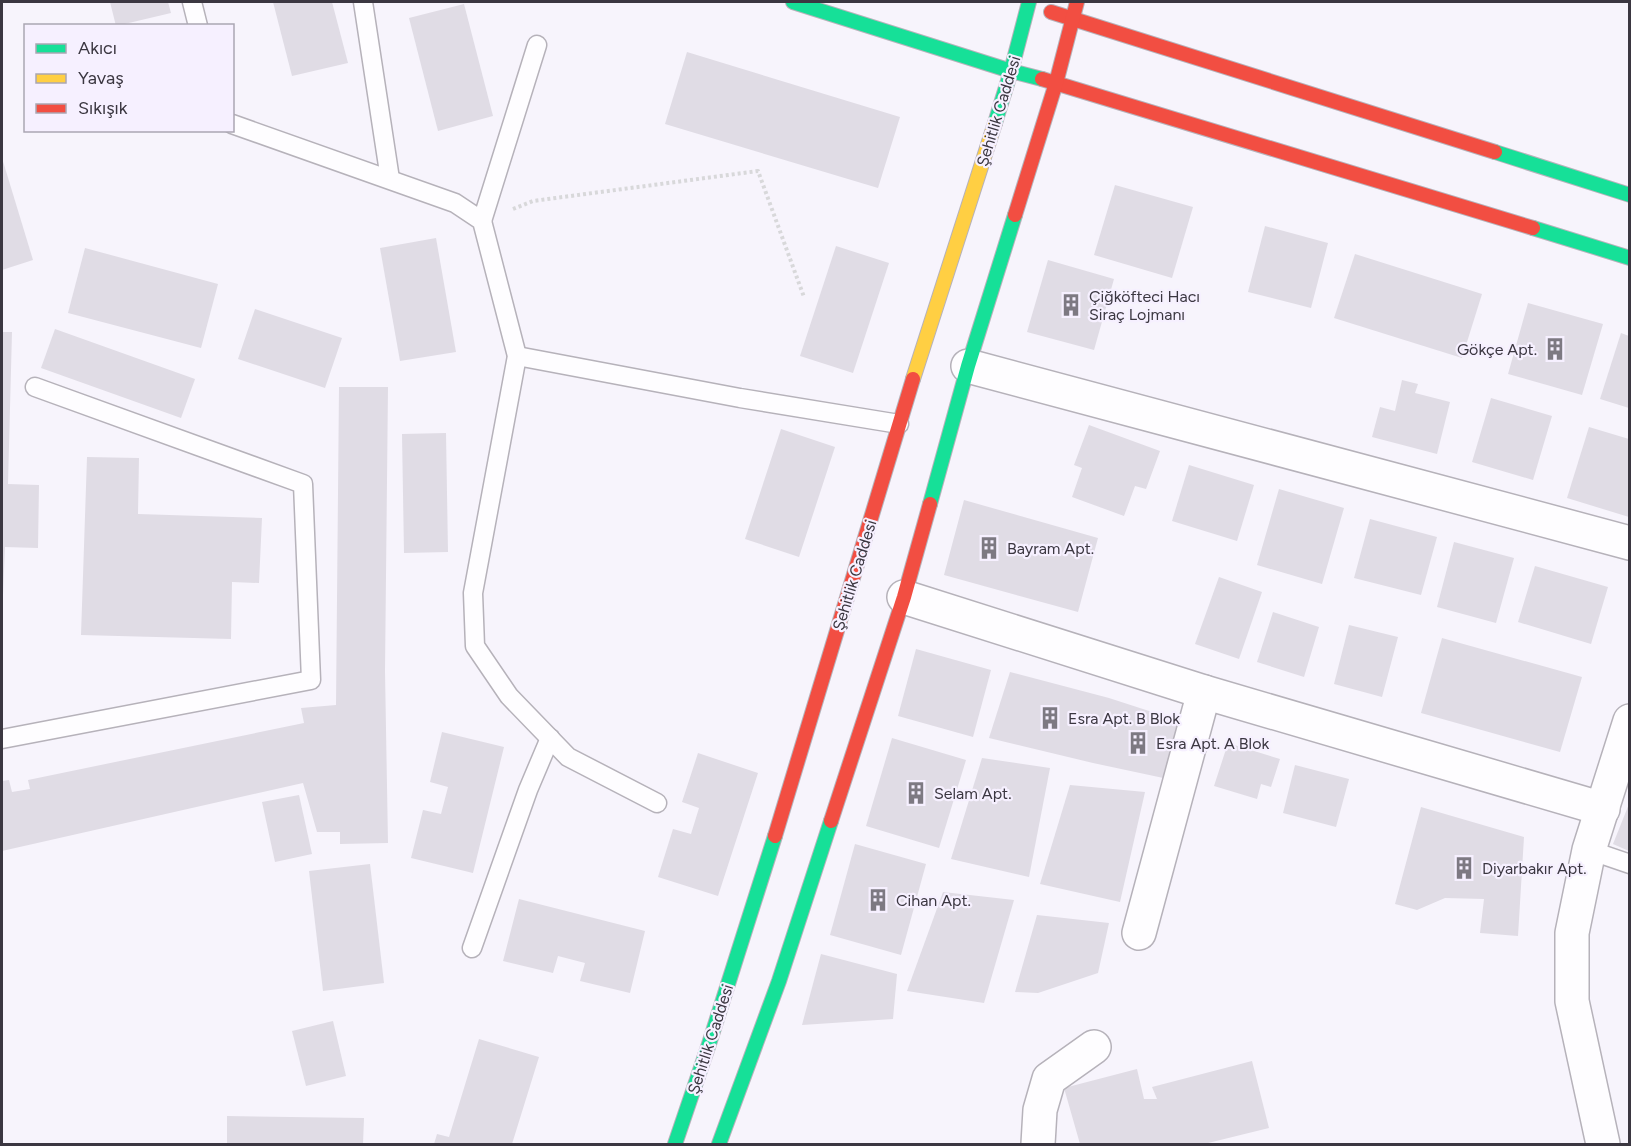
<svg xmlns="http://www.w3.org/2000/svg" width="1631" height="1146" viewBox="0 0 1631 1146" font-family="Figtree,sans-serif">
<rect width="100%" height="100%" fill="#f7f4fc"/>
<g fill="#e0dce5">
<polygon points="110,2 168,2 171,13 116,26"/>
<polygon points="273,2 332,2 348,63 292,76"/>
<polygon points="464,4 493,116 438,131 409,18"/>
<polygon points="687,52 900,117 878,188 665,124"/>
<polygon points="2,158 33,260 2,270"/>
<polygon points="1115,185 1193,207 1172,278 1094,255"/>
<polygon points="1265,226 1328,243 1311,308 1248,292"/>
<polygon points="436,238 456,352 400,361 380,248"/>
<polygon points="836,246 889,263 853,373 800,356"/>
<polygon points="85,248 218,284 201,348 68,313"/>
<polygon points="1355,254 1482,294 1462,358 1334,318"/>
<polygon points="1048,260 1114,279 1094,350 1027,332"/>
<polygon points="1528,303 1603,324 1582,395 1508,374"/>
<polygon points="255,309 342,338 325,388 238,359"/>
<polygon points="55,329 195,379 181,418 41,368"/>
<polygon points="2,332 12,332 8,484 39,485 38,548 5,547 3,595 2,595"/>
<polygon points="1621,333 1629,336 1629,408 1600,399"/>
<polygon points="1402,380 1418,384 1415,393 1450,402 1437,454 1372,437 1380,407 1395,411"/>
<polygon points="339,387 388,387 385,671 388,843 340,844 340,832 317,832 303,783 2,851 2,781 9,780 12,792 30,789 28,780 304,723 301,708 336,705"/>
<polygon points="1491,398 1552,416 1533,480 1472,462"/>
<polygon points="1089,425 1160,451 1146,489 1135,486 1124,516 1072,497 1082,468 1074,465"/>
<polygon points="1589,427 1629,439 1629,517 1567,498"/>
<polygon points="781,429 835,447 799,557 745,539"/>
<polygon points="446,433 448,552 404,553 402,434"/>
<polygon points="87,457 139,458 138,514 262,518 259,583 232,582 231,639 81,635"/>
<polygon points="1189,465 1254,485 1237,541 1172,521"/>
<polygon points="1279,489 1344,508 1322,584 1257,565"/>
<polygon points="964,500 1098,538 1078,612 944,575"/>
<polygon points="1370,519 1437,537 1421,595 1354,578"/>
<polygon points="1454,542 1514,558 1496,623 1437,607"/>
<polygon points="1535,566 1608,587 1591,644 1518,622"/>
<polygon points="1219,577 1262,592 1239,659 1195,644"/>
<polygon points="1273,612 1319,627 1304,677 1257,662"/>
<polygon points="1349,625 1398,637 1382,697 1334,684"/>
<polygon points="1442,638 1582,677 1560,752 1421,713"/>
<polygon points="916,649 991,670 973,737 898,716"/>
<polygon points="1010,672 1109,698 1183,722 1168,779 1093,763 989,738"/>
<polygon points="442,732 504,747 473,873 411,858 423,810 441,814 448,787 430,782"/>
<polygon points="892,738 966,760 939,848 866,826"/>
<polygon points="1228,743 1280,759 1271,787 1261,784 1257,799 1214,786"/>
<polygon points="698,753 758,773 718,896 658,877 673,829 691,834 699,808 682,802"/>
<polygon points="982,758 1050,768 1029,877 951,859"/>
<polygon points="1295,765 1349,779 1336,827 1283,813"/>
<polygon points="1070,785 1145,792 1120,902 1040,884"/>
<polygon points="299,795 312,854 275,862 262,802"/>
<polygon points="1629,804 1629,851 1613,844"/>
<polygon points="1421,807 1524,837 1518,936 1480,933 1484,899 1445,898 1417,910 1395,904"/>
<polygon points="855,844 926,864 901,955 830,935"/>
<polygon points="370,864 384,983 323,991 309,871"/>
<polygon points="943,892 1014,900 984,1003 907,991"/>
<polygon points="519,899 645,931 630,993 580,981 585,963 558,956 553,973 503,961"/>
<polygon points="1037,915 1109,923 1098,973 1038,993 1015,992"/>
<polygon points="821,954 897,974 893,1019 802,1025"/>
<polygon points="333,1021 346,1076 306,1086 292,1031"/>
<polygon points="479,1039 539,1057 512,1144 434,1144 437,1134 449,1137"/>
<polygon points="1252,1061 1269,1128 1204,1144 1080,1144 1064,1088 1137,1069 1144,1099 1157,1099 1152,1087"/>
<polygon points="227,1116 364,1118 363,1144 227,1144"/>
</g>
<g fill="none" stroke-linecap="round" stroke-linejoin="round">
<g stroke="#b6b2ba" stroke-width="21">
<g id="lane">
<polyline points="192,2 198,26"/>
<polyline points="363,2 390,179"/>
<polyline points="232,124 455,203 482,221 517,356 473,593 475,646 509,696 568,757 657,803"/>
<polyline points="482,221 537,45"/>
<polyline points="517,356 740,398 899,424"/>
<polyline points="2,739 311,680 303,484 35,387"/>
<polyline points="1589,850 1630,864"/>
<polyline points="472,948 528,790 550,738"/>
</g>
</g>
<g stroke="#b6b2ba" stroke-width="36">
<g id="street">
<polyline points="968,366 1630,543"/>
<polyline points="904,597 1204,692 1603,809"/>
<polyline points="1139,933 1204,692"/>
<polyline points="1038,1144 1040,1110 1049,1079 1094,1047"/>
<polyline points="1603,1144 1572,1001 1572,933 1589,850 1630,721"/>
</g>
</g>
<g stroke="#b6b2ba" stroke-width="16">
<g id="fast">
<polyline points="793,2 1011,71 1042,79"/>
<polyline points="995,123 1011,71 1029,2"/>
<polyline points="1495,152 1630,195"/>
<polyline points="1533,228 1630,258"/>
<polyline points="930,504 968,366 1015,215"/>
<polyline points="675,1144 709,1044 775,836"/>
<polyline points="719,1144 779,981 831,821"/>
</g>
</g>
<g stroke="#b6b2ba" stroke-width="16">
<polyline id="slow" points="913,379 995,123"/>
</g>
<g stroke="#b6b2ba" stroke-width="16">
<g id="jam">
<polyline points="1051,12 1495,152"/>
<polyline points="1042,79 1533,228"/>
<polyline points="1015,215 1056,83 1077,2"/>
<polyline points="831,821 904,597 930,504"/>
<polyline points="775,836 913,379"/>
</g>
</g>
<polyline stroke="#d8d8da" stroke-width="4" stroke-dasharray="3 3" stroke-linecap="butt" points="513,209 533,201 758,171 804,297"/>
<use href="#lane" stroke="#fefdff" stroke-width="18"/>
<use href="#street" stroke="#fefdff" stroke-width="33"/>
<use href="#fast" stroke="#16e098" stroke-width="14"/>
<use href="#slow" stroke="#ffcf43" stroke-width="14"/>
<use href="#jam" stroke="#f24e42" stroke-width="14"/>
</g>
<defs>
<g id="building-bare" transform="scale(1.8)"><path d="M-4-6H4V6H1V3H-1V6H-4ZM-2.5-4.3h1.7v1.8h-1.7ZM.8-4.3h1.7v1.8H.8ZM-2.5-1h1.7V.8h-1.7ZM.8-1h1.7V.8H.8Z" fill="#7d7982" stroke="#f6f0ff" stroke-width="2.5" paint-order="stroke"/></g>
</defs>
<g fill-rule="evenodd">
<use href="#building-bare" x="1071" y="305"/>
<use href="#building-bare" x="1555" y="349"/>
<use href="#building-bare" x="989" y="548"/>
<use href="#building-bare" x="1050" y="718"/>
<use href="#building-bare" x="1138" y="743"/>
<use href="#building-bare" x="916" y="793"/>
<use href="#building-bare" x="1464" y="868"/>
<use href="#building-bare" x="878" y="900"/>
</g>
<g text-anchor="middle" stroke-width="4.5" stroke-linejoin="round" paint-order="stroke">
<g font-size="16" fill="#3b3741" stroke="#f6f0ff">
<text transform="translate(998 111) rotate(-73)" y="6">Şehitlik Caddesi</text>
<text transform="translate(854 575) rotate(-73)" y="6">Şehitlik Caddesi</text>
<text transform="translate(710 1039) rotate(-72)" y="6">Şehitlik Caddesi</text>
</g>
<g font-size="16" fill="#3b3741" stroke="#f6f0ff" text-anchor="start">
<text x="1089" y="302">Çiğköfteci Hacı<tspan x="1089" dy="18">Siraç Lojmanı</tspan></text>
<text x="1537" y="355" text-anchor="end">Gökçe Apt.</text>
<text x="1007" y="554">Bayram Apt.</text>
<text x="1068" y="724">Esra Apt. B Blok</text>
<text x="1156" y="749">Esra Apt. A Blok</text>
<text x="934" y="799">Selam Apt.</text>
<text x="1482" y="874">Diyarbakır Apt.</text>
<text x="896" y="906">Cihan Apt.</text>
</g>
</g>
<rect width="1631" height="1146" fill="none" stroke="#3b3741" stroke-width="6"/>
<rect x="24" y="24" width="210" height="108" fill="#f6f0ff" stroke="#aba6b3" stroke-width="1.5"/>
<rect x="36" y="44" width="30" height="9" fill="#16e098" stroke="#aba6b3" stroke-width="1.5"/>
<text x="78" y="54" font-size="18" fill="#3b3741">Akıcı</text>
<rect x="36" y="74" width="30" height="9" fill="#ffcf43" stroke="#aba6b3" stroke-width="1.5"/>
<text x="78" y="84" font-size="18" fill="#3b3741">Yavaş</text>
<rect x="36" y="104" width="30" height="9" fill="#f24e42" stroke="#aba6b3" stroke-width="1.5"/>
<text x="78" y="114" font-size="18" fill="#3b3741">Sıkışık</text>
</svg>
